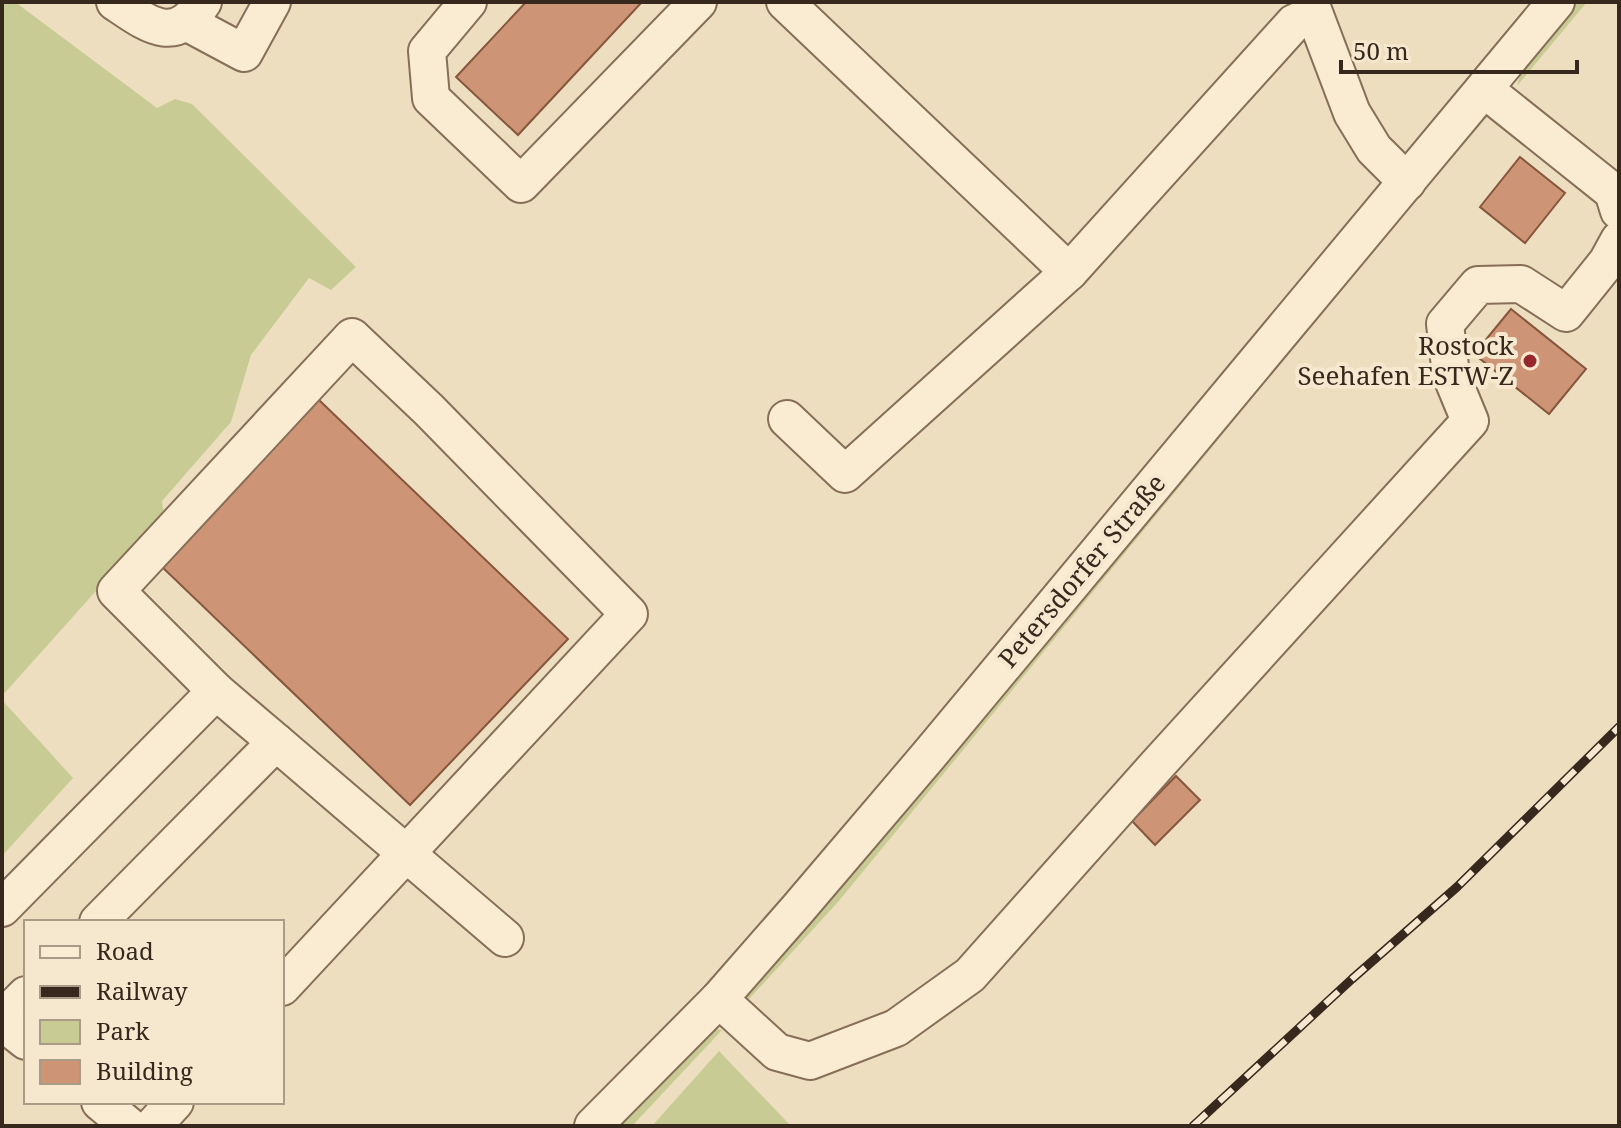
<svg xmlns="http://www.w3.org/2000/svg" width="1621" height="1128" viewBox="0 0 1621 1128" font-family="'Noto Serif',serif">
<rect width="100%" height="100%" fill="#eedec0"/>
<g fill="#c8cc94">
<polygon points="2,2 15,2 157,108 175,99 192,104 356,267 331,290 309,278 251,355 231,422 162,501 164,515 2,696"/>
<polygon points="1575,2 1587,2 1517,86 1522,67"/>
<polygon points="1489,115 1394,226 838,902 739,1010 737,1002 836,893 1472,121"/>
<polygon points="2,700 73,778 2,856"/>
<polygon points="713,1029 722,1030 632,1126 615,1126"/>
<polygon points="719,1051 791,1126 652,1126"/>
</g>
<g fill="#cd9575" stroke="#86563d" stroke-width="2">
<polygon points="526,2 642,2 518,135 456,77"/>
<polygon points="1520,157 1565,193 1525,243 1480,207"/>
<polygon points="1511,309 1586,369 1549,414 1474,354"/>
<polygon points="319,400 568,639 410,805 160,565"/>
<polygon points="1176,776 1200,800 1155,845 1132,821"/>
</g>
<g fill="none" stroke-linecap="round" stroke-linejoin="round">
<g stroke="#876e58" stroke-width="40">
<g id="minor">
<path d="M115,2C148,24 175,47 203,2"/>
<polyline points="468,2 427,51 431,98 521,184 698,2"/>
<polyline points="785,2 1069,272 1294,23 1314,14"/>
<polyline points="1310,2 1352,113 1374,149 1407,182"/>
<polyline points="186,22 244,53 272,2"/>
<polyline points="1484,89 1613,192 1619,211"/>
<polyline points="787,419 845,474 1069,272"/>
<polyline points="276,742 505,938"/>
<polyline points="2,908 216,691 116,591 352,337 429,410 629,614 282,987"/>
<polyline points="98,922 276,742 216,691"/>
<polyline points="719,999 777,1052 810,1061 896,1028 970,975 1158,764 1470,421 1451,375 1445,324 1478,285 1521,284 1566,313 1607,262 1619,240"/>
<polyline points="2,1019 26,995"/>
<polyline points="2,1022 26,1041"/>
<polyline points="100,1102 129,1126"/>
<polyline points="153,1126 175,1102"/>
<polyline points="593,1126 719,999 797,910 929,755 1556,2"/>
</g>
</g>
<use href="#minor" stroke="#f9ecd3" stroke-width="36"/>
<g stroke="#36281c" stroke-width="9">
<polyline id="rail" points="1193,1126 1352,979 1457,887 1619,727"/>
</g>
<use href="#rail" stroke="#f5e8cf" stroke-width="6" stroke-dasharray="18" stroke-linecap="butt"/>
</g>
<circle fill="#97272e" stroke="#f5e8cf" stroke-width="3" cx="1530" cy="361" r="8"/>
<g text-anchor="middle" stroke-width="8" stroke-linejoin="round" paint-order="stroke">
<g font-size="26" fill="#36281c" stroke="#f5e8cf" text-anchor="end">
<text x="1514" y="355">Rostock<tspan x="1514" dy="30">Seehafen ESTW-Z</tspan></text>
</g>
<g font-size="26" fill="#36281c" stroke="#f5e8cf">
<text transform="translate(1082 571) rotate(-50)" y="9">Petersdorfer Straße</text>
</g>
</g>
<rect width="1621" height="1128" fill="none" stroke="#36281c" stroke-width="8"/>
<rect x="24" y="920" width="260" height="184" fill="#f5e8cf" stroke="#a99b87" stroke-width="2"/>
<rect x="40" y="946" width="40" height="12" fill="#f9ecd3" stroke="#a99b87" stroke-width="2"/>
<text x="96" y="960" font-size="24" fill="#36281c">Road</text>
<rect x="40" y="986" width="40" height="12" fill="#36281c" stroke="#a99b87" stroke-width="2"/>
<text x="96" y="1000" font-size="24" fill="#36281c">Railway</text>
<rect x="40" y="1020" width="40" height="24" fill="#c8cc94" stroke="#a99b87" stroke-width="2"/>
<text x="96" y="1040" font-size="24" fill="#36281c">Park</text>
<rect x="40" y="1060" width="40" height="24" fill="#cd9575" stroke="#a99b87" stroke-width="2"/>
<text x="96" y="1080" font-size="24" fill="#36281c">Building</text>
<path d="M1341 60v12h236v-12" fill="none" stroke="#36281c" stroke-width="4"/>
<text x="1353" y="60" font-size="24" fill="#36281c" stroke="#f5e8cf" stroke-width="6" paint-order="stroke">50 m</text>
</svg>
